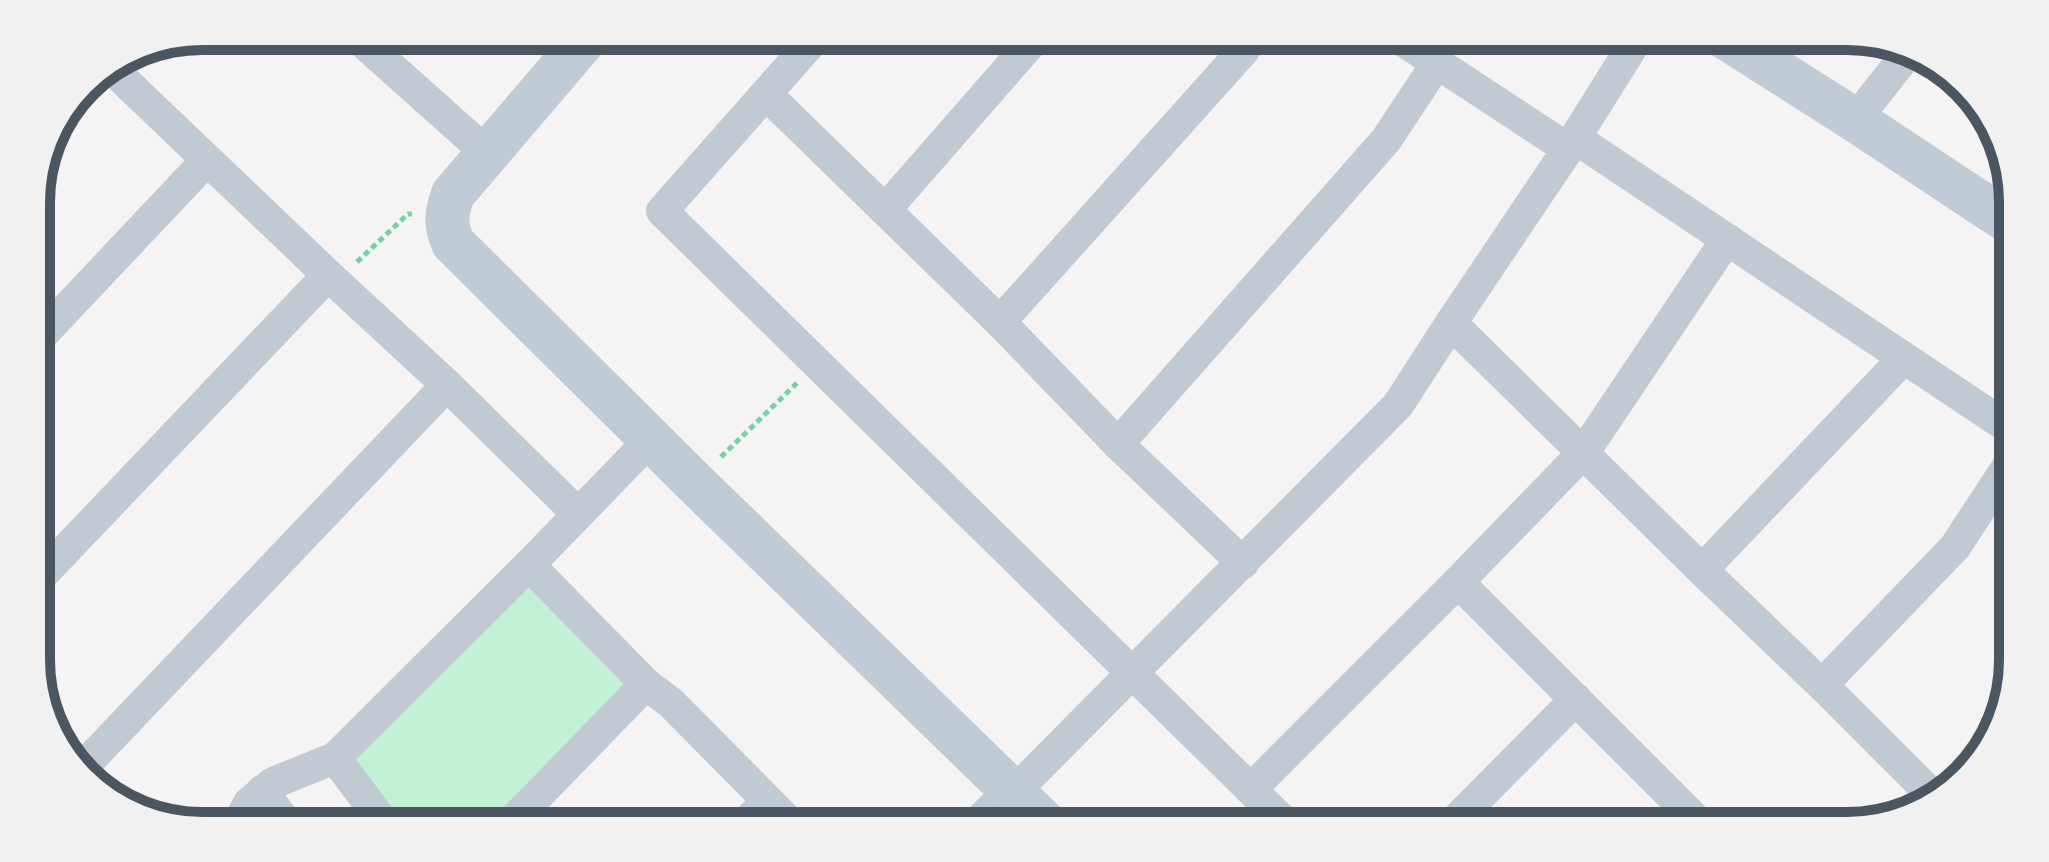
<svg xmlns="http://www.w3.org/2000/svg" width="2049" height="862" viewBox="0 0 2049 862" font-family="'Work Sans',sans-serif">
<rect width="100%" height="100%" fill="#f5f3f3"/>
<polygon fill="#c3f1d5" points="529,581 628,685 487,826 398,826 348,759"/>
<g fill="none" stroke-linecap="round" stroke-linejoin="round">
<g stroke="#7ad0a6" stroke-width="5" stroke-dasharray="6 4" stroke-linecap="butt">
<polyline points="357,262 408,214 412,214"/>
<polyline points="721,457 797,383"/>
</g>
<g stroke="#c1cad2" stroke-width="32">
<polyline points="356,36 487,153"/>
<polyline points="817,36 662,211 1288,826"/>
<polyline points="1396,36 1568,149"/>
<polyline points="766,94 1000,322 1118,444 1243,563"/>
<polyline points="1855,120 1911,49"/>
<polyline points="1575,138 2012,430"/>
<polyline points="885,210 1037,36"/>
<polyline points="1000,322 1243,51 1253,36"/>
<polyline points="1451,323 1702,570 1822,685 1936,799"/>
<polyline points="37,340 207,160"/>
<polyline points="447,385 578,514"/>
<polyline points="1118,444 1386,140 1437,63"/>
<polyline points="529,565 646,684 671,703 793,826"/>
<polyline points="1702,570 1904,358"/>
<polyline points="37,580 328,275"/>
<polyline points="1458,582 1702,826"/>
<polyline points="1822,685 1955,547 2012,460"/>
<polyline points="81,769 447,385 328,275 110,67"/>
<polyline points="1251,789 1458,582 1584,452 1727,239"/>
<polyline points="262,791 289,826"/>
<polyline points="1014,792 1398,405 1451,323 1568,149 1639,36"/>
<polyline points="237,826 249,803 273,783 335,758"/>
<polyline points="386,826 335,758 529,565 651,439"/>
<polyline points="508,826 646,684"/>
<polyline points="743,826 767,801"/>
<polyline points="974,826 1011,789"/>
<polyline points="1450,826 1576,699"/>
</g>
<g stroke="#c1cbd6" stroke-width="44">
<path d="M588,36L453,194C446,214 445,224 453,243L695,483L1048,826"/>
<polyline points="1723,36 1855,120 2012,224"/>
</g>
</g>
<path d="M0 0H2049V862H0ZM202 50H1847A152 152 0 0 1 1999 202V660A152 152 0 0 1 1847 812H202A152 152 0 0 1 50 660V202A152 152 0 0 1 202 50Z" fill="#f1f1f2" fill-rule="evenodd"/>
<path fill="none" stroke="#4a5661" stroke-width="10" d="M202 50H1847A152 152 0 0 1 1999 202V660A152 152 0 0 1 1847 812H202A152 152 0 0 1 50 660V202A152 152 0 0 1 202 50Z"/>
</svg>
